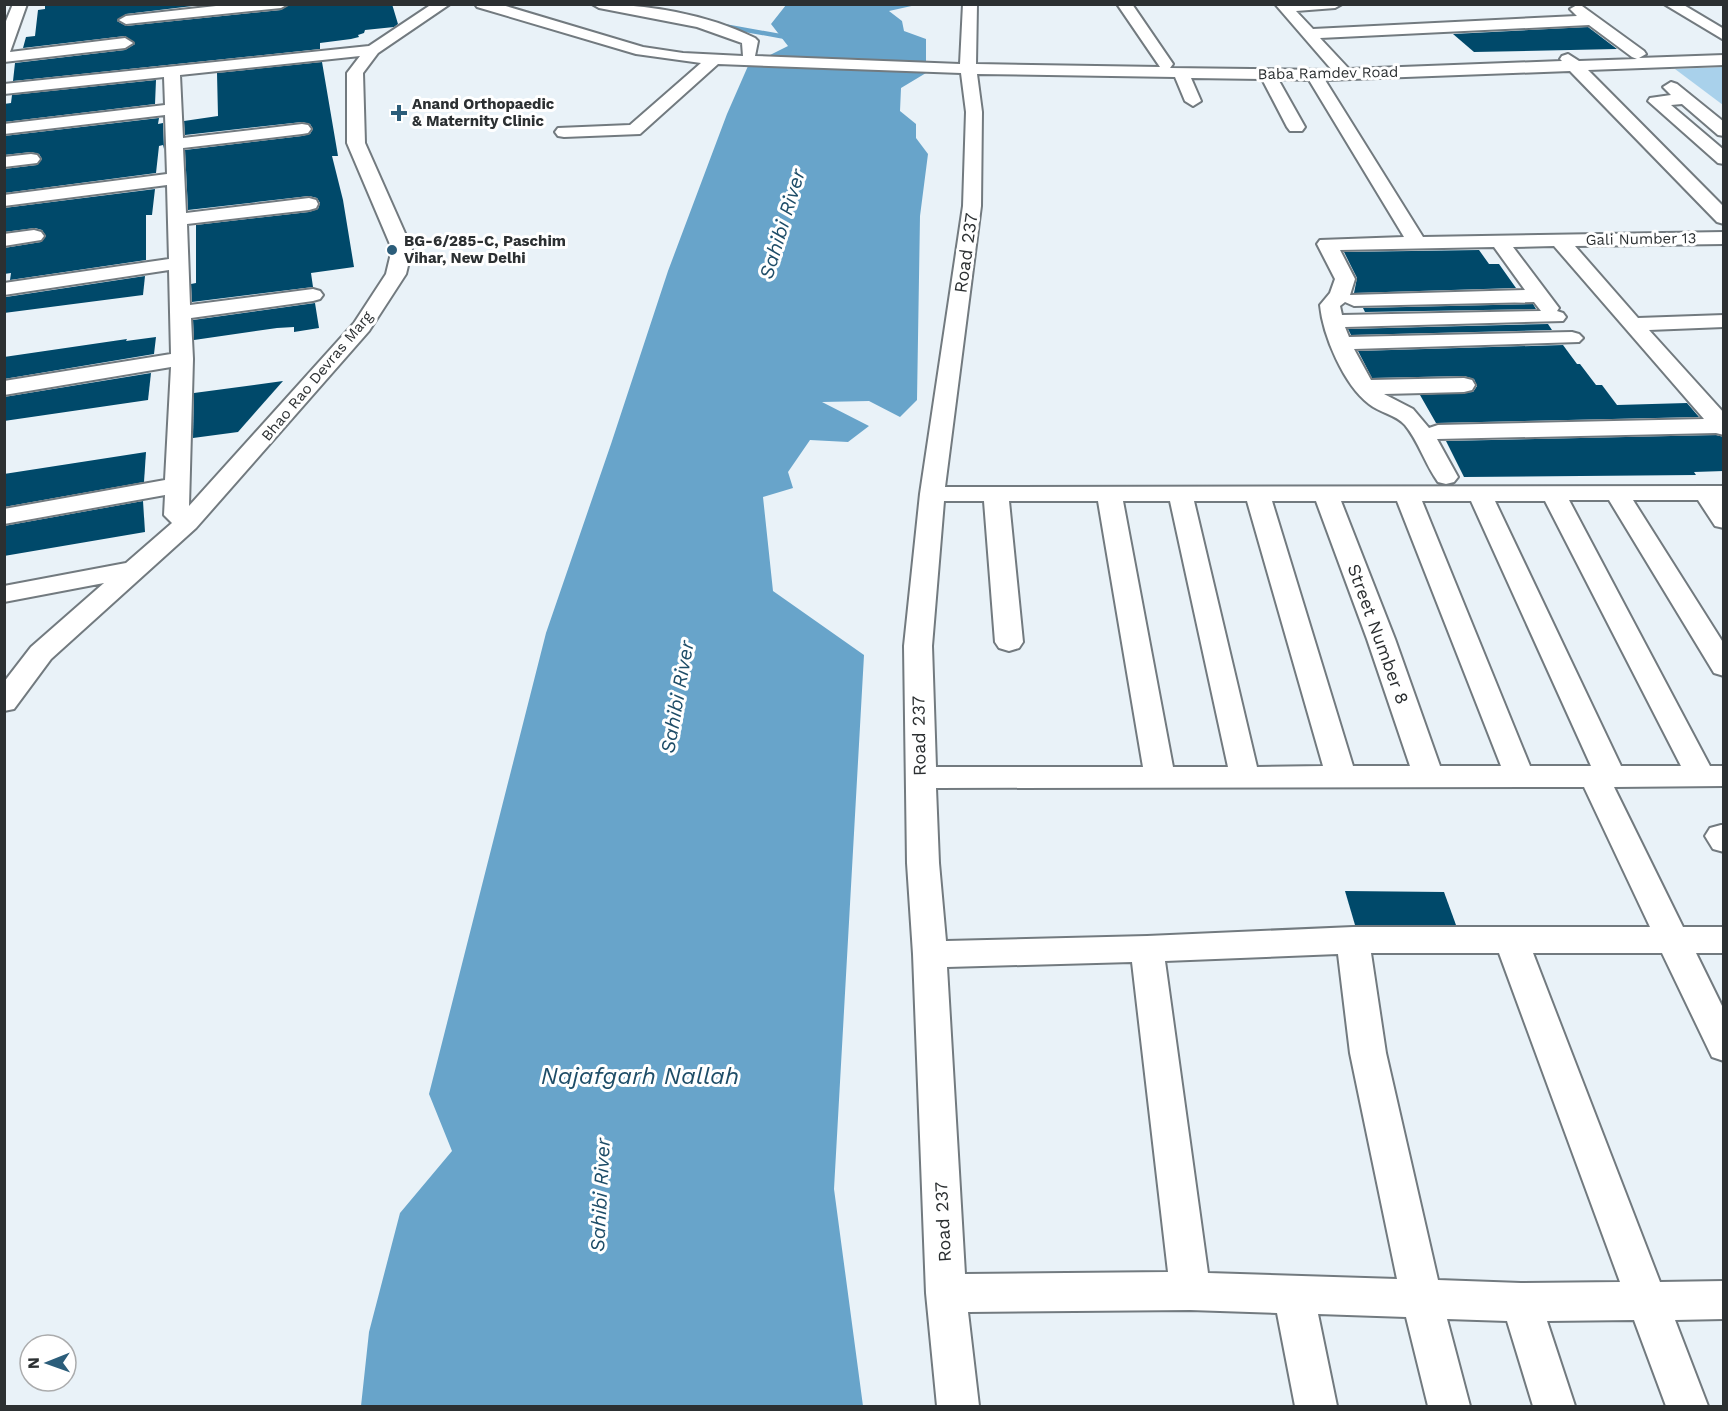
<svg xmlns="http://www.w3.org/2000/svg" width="1728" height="1411" viewBox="0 0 1728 1411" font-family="'Work Sans',sans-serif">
<rect width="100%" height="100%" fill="#e9f2f8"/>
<polygon fill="#a9d1eb" points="1723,67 1723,105 1675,69"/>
<polygon fill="#68a4ca" points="786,5 916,5 889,11 902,21 904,31 926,39 926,73 901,88 900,111 916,124 916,138 928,154 920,216 917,400 900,417 869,401 822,402 869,426 848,442 810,440 788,472 793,488 763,497 773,591 864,655 834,1189 863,1406 361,1406 369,1332 400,1213 452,1151 429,1094 546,633 611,444 668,271 727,114 748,66 788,46 771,24"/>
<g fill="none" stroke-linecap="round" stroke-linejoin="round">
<polyline stroke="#68a4ca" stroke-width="4.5" points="718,25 791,38"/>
</g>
<g fill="#00496a">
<polygon points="63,4 209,4 126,14 117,21 126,26 281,10 290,4 392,4 398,24 394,27 365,30 364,33 358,35 359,37 351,39 320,43 320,49 13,81 15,63 125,50 135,44 125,36 23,48 26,37 35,36 38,10 45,9 45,6"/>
<polygon points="1588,27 1617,49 1474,52 1453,34"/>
<polygon points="322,62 338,156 332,156 343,200 354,267 311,273 313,287 192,302 191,284 196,283 196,225 309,212 318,209 320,203 317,198 309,196 188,210 185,150 302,136 310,134 313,129 310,124 302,122 185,135 184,121 218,116 217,73"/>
<polygon points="156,80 155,104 4,122 4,104 11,103 12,95"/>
<polygon points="159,118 158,124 163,123 164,149 163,145 159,146 156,173 4,193 4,169 37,165 42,159 39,154 31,152 4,155 4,136"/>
<polygon points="155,189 152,215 146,215 146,260 10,280 11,273 4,274 4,248 41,242 46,236 42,230 35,228 4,232 4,208"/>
<polygon points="1479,250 1489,264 1499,264 1516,288 1354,293 1357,278 1344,252"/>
<polygon points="145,276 143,295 4,313 6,297"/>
<polygon points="315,303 319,328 294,332 294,327 277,328 194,340 193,320"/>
<polygon points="1533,304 1536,309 1365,312 1363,308"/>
<polygon points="1548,324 1552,330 1351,335 1348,329"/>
<polygon points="156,337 154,354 4,379 4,357 127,339 126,341"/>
<polygon points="1563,345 1577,364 1580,364 1596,385 1602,385 1617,405 1687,403 1699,417 1436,423 1420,395 1473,392 1477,386 1474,379 1464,376 1372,378 1358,351"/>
<polygon points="151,373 148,400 4,421 4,397"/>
<polygon points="283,381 238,432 193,438 194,393"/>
<polygon points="1716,435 1724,437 1724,471 1694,472 1696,475 1464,477 1446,441"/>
<polygon points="146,452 144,482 4,507 4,474"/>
<polygon points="143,501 145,532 4,556 4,526"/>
<polygon points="1345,891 1444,892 1456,925 1355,925"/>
</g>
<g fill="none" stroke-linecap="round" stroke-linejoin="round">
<g stroke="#727a7f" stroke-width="4">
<g id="minor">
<polygon points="13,4 27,4 10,52 125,38 133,43 125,48 4,62 4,26"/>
<polygon points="234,4 288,4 281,8 126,24 119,20 126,16"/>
<path d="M432,4H450L378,53L363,73L365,143L412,249L406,274L369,331L196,528L51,659L14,709L4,711V682L31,647L104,583L4,602V586L126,563L172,523L164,515L165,495L4,524V509L165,480L171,367L4,395V381L171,354L169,270L4,295V283L169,259L167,185L4,206V195L167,174L165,115L4,134V124L165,105L164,77L4,94V84L369,46ZM360,56L347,73V143L392,249L386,274L354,323L189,506L193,359L191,318L313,301L320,299L323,295L320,291L313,289L190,305L187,224L309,210L316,208L318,204L316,200L309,198L186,213L183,148L302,134L308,133L311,129L308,125L302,124L183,138L180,75Z"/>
<path d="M475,4H499L643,47L683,53L743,56L742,43L697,27L599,8L592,4C646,4 707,14 755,38L758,41L755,56L960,64L963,4H977L976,64L1160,67L1117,4H1132L1173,64L1170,68L1326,70H1332L1275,4H1342L1335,8L1296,11L1313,29L1577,16L1570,9L1577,5L1582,6L1644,51L1646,54L1639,58L1724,55V65L1588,70L1724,207V224L1717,222L1570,71L1325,80L1423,237L1724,232V244L1575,246L1638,318L1724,315V327L1649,330L1724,413V435L1716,433L1437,439L1458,477L1454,482L1446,484L1438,482C1425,464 1419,442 1405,425C1395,414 1380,413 1369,404C1344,385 1323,336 1320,305L1330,293L1335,279L1317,244L1320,240L1404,237L1309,80L1278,79L1305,127L1302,131H1290L1287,127L1262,79L1191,78L1201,101L1193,106L1185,101L1175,77L977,74L982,112L981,206L945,487L1724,486V528L1715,526L1698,500H1633L1724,644V676L1714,673L1609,500H1569L1710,766H1724V786L1614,787L1683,927H1724V953H1696L1724,1010V1061L1712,1057L1662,953H1533L1660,1282L1724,1281V1319L1675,1320L1708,1406H1666L1634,1320L1547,1321L1575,1406H1533L1507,1321L1447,1319L1470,1406H1428L1406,1317L1318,1314L1337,1406H1295L1277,1313L1190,1310L968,1312L979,1406H937L926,1293L913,954L907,863L904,646L920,494L963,206L966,112L961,73L718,64L640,134L564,137L558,136L555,132L558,128L630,125L701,63L636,54L477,7ZM1589,25L1632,57L1637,59L1579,61L1568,54L1562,56L1560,59L1562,61L1349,69L1320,38ZM1554,246L1704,419L1438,425L1429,428L1413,409L1384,394L1464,392L1472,390L1475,385L1472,380L1464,378L1371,380L1354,349L1579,342L1583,338L1579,334L1572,332L1349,337L1345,327L1563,321L1566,317L1563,313L1557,311L1559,308L1513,247ZM1494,247L1525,290L1350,295L1355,279L1340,250ZM1345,302L1354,306L1534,302L1541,311L1342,315L1340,306ZM944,501H984L995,642L999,648L1009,651L1019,648L1023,642L1009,501H1098L1143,767H936L932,646ZM1123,501H1170L1228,767H1173ZM1194,501H1247L1323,766L1257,767ZM1272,501H1316L1367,639L1410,766H1353ZM1341,501H1397L1501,766H1440L1395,639ZM1422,501H1471L1591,766H1530ZM1495,501H1545L1681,766H1621ZM1584,787L1650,927H1353L1147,936L946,941L939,863L936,788ZM1371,953H1499L1620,1282L1521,1283L1438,1280L1386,1053ZM1338,954L1350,1053L1397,1279L1208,1273L1165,961ZM1132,962L1168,1272L965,1274L947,967Z"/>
<polygon points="1664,4 1682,4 1724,29 1724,40"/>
<polygon points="1671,82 1677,84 1724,122 1724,136 1718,135 1682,104 1671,105 1724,150 1724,164 1718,163 1648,101 1650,98 1671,95 1663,87"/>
<polygon points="31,154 37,155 40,159 37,163 4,167 4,157"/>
<polygon points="34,230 41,232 44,236 41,240 4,246 4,234"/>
<polygon points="1721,825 1724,825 1724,852 1713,849 1705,836 1710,828"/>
</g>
</g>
<use href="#minor" fill="#fff" fill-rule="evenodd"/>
</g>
<g fill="#2b5d7a" stroke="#fff" stroke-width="2">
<path d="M396 104h6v6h6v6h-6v6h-6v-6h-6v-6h6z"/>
<circle cx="392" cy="250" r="6"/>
</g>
<g text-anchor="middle" stroke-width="6" stroke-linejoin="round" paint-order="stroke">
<g font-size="15" fill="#2c3032" stroke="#fff">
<text transform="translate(1328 73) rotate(-1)" y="5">Baba Ramdev Road</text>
<text transform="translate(1641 239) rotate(-1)" y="5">Gali Number 13</text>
<text transform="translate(317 376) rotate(-50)" y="5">Bhao Rao Devras Marg</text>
</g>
<g font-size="15" font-weight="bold" fill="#2c3032" stroke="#fff" text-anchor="start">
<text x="412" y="109">Anand Orthopaedic<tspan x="412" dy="17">&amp; Maternity Clinic</tspan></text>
<text x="404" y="246">BG-6/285-C, Paschim<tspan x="404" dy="17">Vihar, New Delhi</tspan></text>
</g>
<g font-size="18" fill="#2c3032" stroke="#fff">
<text transform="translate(966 253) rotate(-82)" y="6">Road 237</text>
<text transform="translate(1378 634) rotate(70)" y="6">Street Number 8</text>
<text transform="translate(919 736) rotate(-91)" y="6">Road 237</text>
<text transform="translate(943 1222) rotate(-93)" y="6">Road 237</text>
</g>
<g font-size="20" font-style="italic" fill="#1e4d68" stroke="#fff">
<text transform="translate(782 224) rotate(-73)" y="7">Sahibi River</text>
<text transform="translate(677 697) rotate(-80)" y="7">Sahibi River</text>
<text transform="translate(600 1195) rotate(-87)" y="7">Sahibi River</text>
</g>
<g font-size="24" font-style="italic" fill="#1e4d68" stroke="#fff">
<text x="640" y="1084">Najafgarh Nallah</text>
</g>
</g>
<rect width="1728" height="1411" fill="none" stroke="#2c3032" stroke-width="12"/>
<g transform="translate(48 1363) rotate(269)"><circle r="28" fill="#ffffff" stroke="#abacad" stroke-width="1.5"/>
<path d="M0-4.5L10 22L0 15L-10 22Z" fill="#2b5d7a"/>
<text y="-9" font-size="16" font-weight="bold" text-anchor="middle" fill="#2c3032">N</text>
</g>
</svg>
